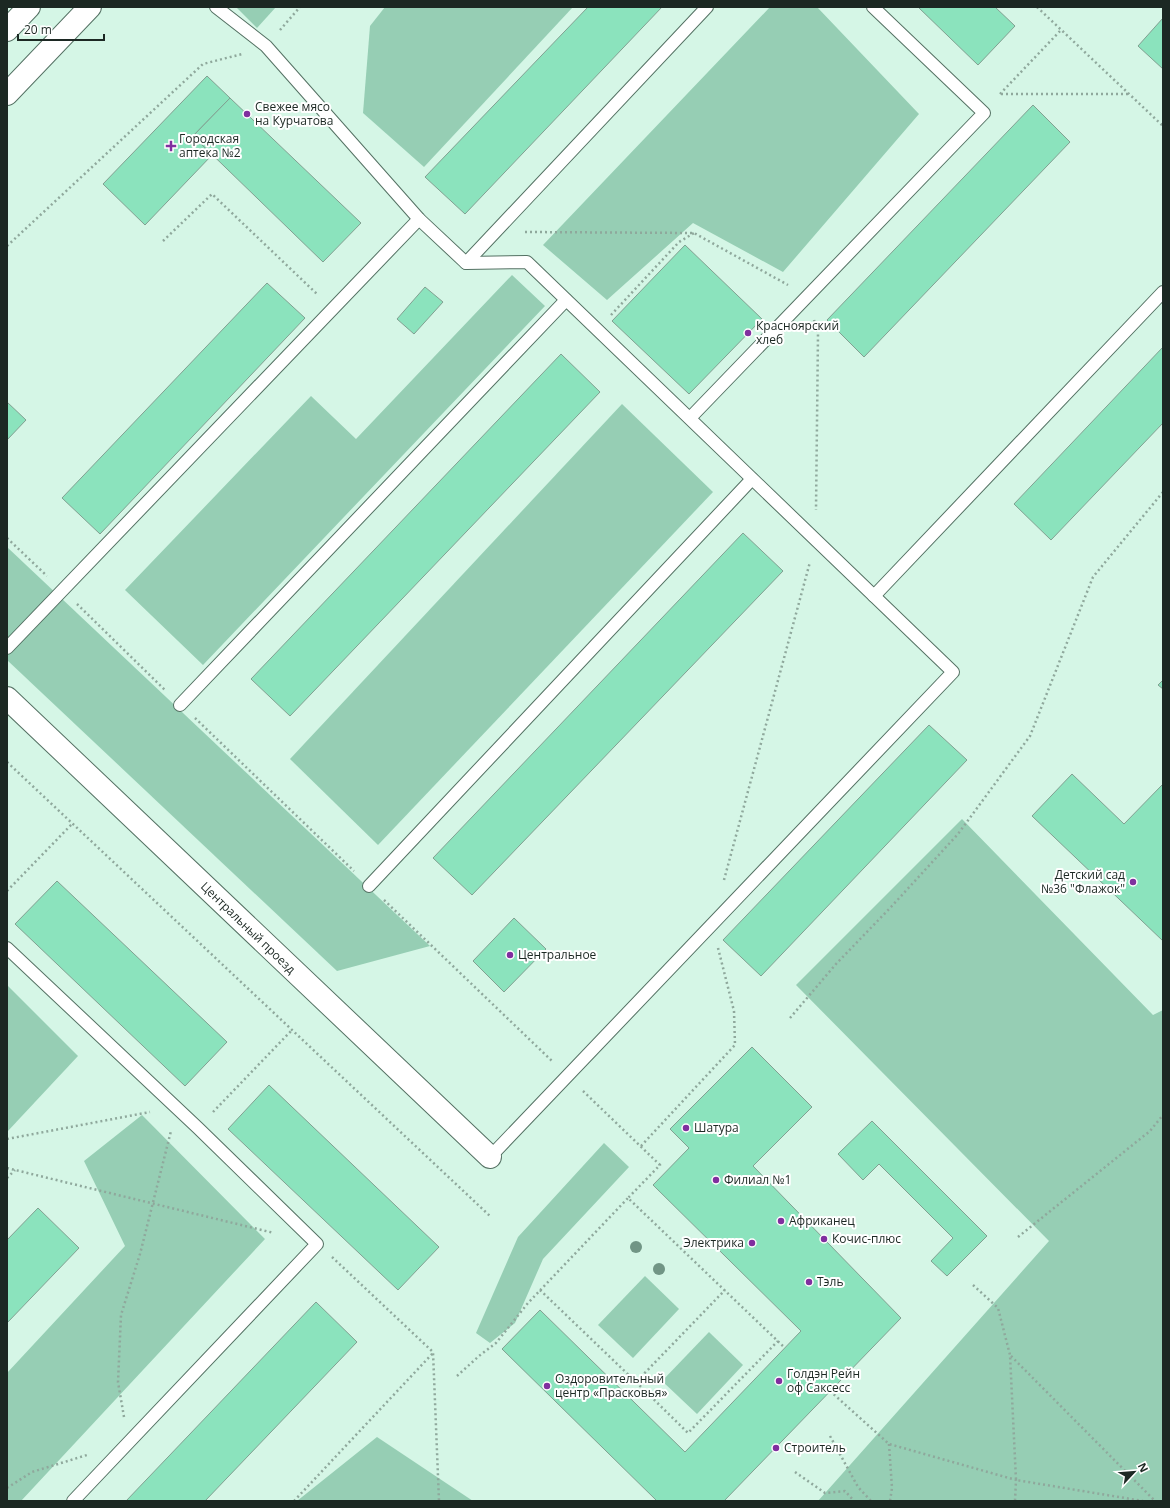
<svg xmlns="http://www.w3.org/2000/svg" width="1170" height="1508" viewBox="0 0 1170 1508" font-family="'Open Sans',sans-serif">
<rect width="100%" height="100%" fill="#d5f6e6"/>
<g fill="#96ceb4">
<polygon points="236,7 276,7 257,28"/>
<polygon points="385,7 573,7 424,167 363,113 370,26"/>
<polygon points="770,7 817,7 919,114 783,272 693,223 607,300 543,245"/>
<polygon points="512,275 545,306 203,665 125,590 311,396 356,439"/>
<polygon points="622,404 713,492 378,845 290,759"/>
<polygon points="7,547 430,946 337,971 7,660"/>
<polygon points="962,819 1153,1015 1163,1010 1163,1501 818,1501 1049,1241 796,985"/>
<polygon points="7,985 78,1056 7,1132"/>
<polygon points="142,1115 265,1239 21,1501 7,1501 7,1373 125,1246 84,1161"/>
<polygon points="604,1143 629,1167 543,1259 515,1323 490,1343 476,1333 518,1237"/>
<polygon points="645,1276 679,1309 633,1358 598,1325"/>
<polygon points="709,1332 743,1365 697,1414 662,1381"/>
<polygon points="377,1437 473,1501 297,1501"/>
</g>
<g fill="#8be3bd" stroke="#81a091">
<polygon points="588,7 662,7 465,214 425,177"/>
<polygon points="918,7 995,7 1015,26 978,65"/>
<polygon points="1163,18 1163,69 1138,46"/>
<polygon points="207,76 230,98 193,136 212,155 145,225 103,184"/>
<polygon points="230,98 361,223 323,262 193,136"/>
<polygon points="1033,105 1070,142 864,357 827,320"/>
<polygon points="685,245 762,319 689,394 612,321"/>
<polygon points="267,283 305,318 100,534 62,498"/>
<polygon points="425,287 443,302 414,334 397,319"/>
<polygon points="1163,347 1163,423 1051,540 1014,504"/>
<polygon points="561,354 600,392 290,716 251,679"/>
<polygon points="7,402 26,420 7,440"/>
<polygon points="743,533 783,571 472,895 433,858"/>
<polygon points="1163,680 1163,689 1158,685"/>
<polygon points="929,725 967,760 761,976 723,940"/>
<polygon points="1072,774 1124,824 1163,784 1163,941 1032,816"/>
<polygon points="57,881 227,1042 185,1086 15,924"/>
<polygon points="514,918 546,949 504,992 473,961"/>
<polygon points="752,1047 812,1107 753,1166 901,1318 724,1501 657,1501 502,1349 540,1310 685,1452 801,1331 653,1185 689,1148 670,1129"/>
<polygon points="269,1085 439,1247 398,1290 228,1129"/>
<polygon points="872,1121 987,1236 947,1276 931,1261 953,1238 879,1164 863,1180 838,1154"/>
<polygon points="38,1208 79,1248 7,1323 7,1240"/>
<polygon points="316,1302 357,1342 205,1501 126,1501"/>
</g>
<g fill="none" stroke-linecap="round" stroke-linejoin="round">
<g stroke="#547163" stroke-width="14">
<g id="service">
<polyline points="216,7 266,46 419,219 466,263 527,262 953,672 490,1157"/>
<polyline points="466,263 707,7"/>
<polyline points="690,418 984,113 873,7"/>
<polyline points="874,596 1163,292"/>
<polyline points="7,648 419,219"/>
<polyline points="180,705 566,300"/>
<polyline points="369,886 752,479"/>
<polyline points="7,948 198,1128 317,1244 73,1501"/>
</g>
</g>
<g stroke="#547163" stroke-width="24">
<polyline id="minor" points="7,698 490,1157"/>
</g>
<g stroke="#547163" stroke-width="24">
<g id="secondary">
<polyline points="7,30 29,7"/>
<polyline points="7,94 90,7"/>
</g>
</g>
<g stroke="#8fa89c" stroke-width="2.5" stroke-dasharray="2 3" stroke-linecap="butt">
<polyline points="1037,7 1163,126"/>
<polyline points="280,30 300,7"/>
<polyline points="1000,94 1061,30"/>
<polyline points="1001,94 1128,94"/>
<polyline points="525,232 694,233 788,285"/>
<polyline points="163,241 212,194 318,295"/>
<polyline points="7,246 203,64 242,54"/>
<polyline points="611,315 679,242 694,233"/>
<polyline points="814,320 818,334 816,510"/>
<polyline points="7,538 47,576"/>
<polyline points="77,604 165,690"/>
<polyline points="195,718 354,871"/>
<polyline points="7,762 491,1217"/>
<polyline points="724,880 810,562"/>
<polyline points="7,891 72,824"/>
<polyline points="384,900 552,1061"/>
<polyline points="790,1018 836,964 891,907 958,834 1030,736 1093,577 1163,492"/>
<polyline points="583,1091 660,1165 628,1198 785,1348"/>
<polyline points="213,1112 291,1031"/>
<polyline points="7,1139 150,1112"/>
<polyline points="641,1146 735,1045 734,1011 718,948"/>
<polyline points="7,1168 274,1233"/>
<polyline points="7,1178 15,1170"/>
<polyline points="1018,1237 1150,1131 1163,1115"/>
<polyline points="332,1257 433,1352 439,1501"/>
<polyline points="973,1285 998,1308 1010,1355 1016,1480 1143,1501"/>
<polyline points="540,1290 636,1382 725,1290"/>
<polyline points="1011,1356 1155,1501"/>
<polyline points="457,1376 479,1356 496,1343 528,1303 628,1198"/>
<polyline points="636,1382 688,1433 778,1341"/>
<polyline points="830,1391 889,1444 1016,1480 1015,1501"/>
<polyline points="124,1417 118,1382 121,1315 140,1254 171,1131"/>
<polyline points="830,1436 858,1487 871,1501"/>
<polyline points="889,1444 892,1488 890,1501"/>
<polyline points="795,1472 825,1493 845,1491 854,1501"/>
<polyline points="7,1488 32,1472 87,1455"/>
<polyline points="294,1501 433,1353"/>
</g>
<use href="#service" stroke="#fff" stroke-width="12"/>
<use href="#minor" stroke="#fff" stroke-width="22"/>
<use href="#secondary" stroke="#fff" stroke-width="22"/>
</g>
<g fill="#719585">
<circle cx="636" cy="1247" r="6"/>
<circle cx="659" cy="1269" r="6"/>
</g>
<g fill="#802f9f" stroke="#fff" stroke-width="1.5">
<circle cx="247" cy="114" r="4"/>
<path d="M169 140h4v4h4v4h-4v4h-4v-4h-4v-4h4z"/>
<circle cx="748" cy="333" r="4"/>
<circle cx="1133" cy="882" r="4"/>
<circle cx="510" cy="955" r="4"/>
<circle cx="686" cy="1128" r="4"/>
<circle cx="716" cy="1180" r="4"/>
<circle cx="781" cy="1221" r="4"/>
<circle cx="824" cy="1239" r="4"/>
<circle cx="752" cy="1243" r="4"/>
<circle cx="809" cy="1282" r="4"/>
<circle cx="779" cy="1381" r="4"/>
<circle cx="547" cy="1386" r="4"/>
<circle cx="776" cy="1448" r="4"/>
</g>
<g text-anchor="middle" stroke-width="4" stroke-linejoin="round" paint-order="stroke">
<g font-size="12" fill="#1c2823" stroke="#fff" text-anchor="start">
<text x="255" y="111">Свежее мясо<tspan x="255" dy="14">на Курчатова</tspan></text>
<text x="179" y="143">Городская<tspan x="179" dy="14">аптека №2</tspan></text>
<text x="756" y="330">Красноярский<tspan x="756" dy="14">хлеб</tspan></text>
<text x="1125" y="879" text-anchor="end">Детский сад<tspan x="1125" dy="14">№36 "Флажок"</tspan></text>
<text x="518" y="959">Центральное</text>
<text x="694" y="1132">Шатура</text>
<text x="724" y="1184">Филиал №1</text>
<text x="789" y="1225">Африканец</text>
<text x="832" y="1243">Кочис-плюс</text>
<text x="744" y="1247" text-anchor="end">Электрика</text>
<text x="817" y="1286">Тэль</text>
<text x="787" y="1378">Голдэн Рейн<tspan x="787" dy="14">оф Саксесс</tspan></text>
<text x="555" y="1383">Оздоровительный<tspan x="555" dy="14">центр «Прасковья»</tspan></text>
<text x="784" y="1452">Строитель</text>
</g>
<g font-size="12" fill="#1c2823" stroke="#fff">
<text transform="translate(248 928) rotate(44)" y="4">Центральный проезд</text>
</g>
</g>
<rect width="1170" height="1508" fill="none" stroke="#1c2823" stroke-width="16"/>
<g transform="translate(1134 1472) rotate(64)" stroke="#ffffff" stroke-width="3" paint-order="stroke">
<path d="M0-3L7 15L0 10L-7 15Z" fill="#1c2823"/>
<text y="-6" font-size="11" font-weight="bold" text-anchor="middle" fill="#1c2823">N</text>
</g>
<path d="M18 34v6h86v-6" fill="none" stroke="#1c2823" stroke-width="2"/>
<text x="24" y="34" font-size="12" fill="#1c2823" stroke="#ffffff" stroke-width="3" paint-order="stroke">20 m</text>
</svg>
